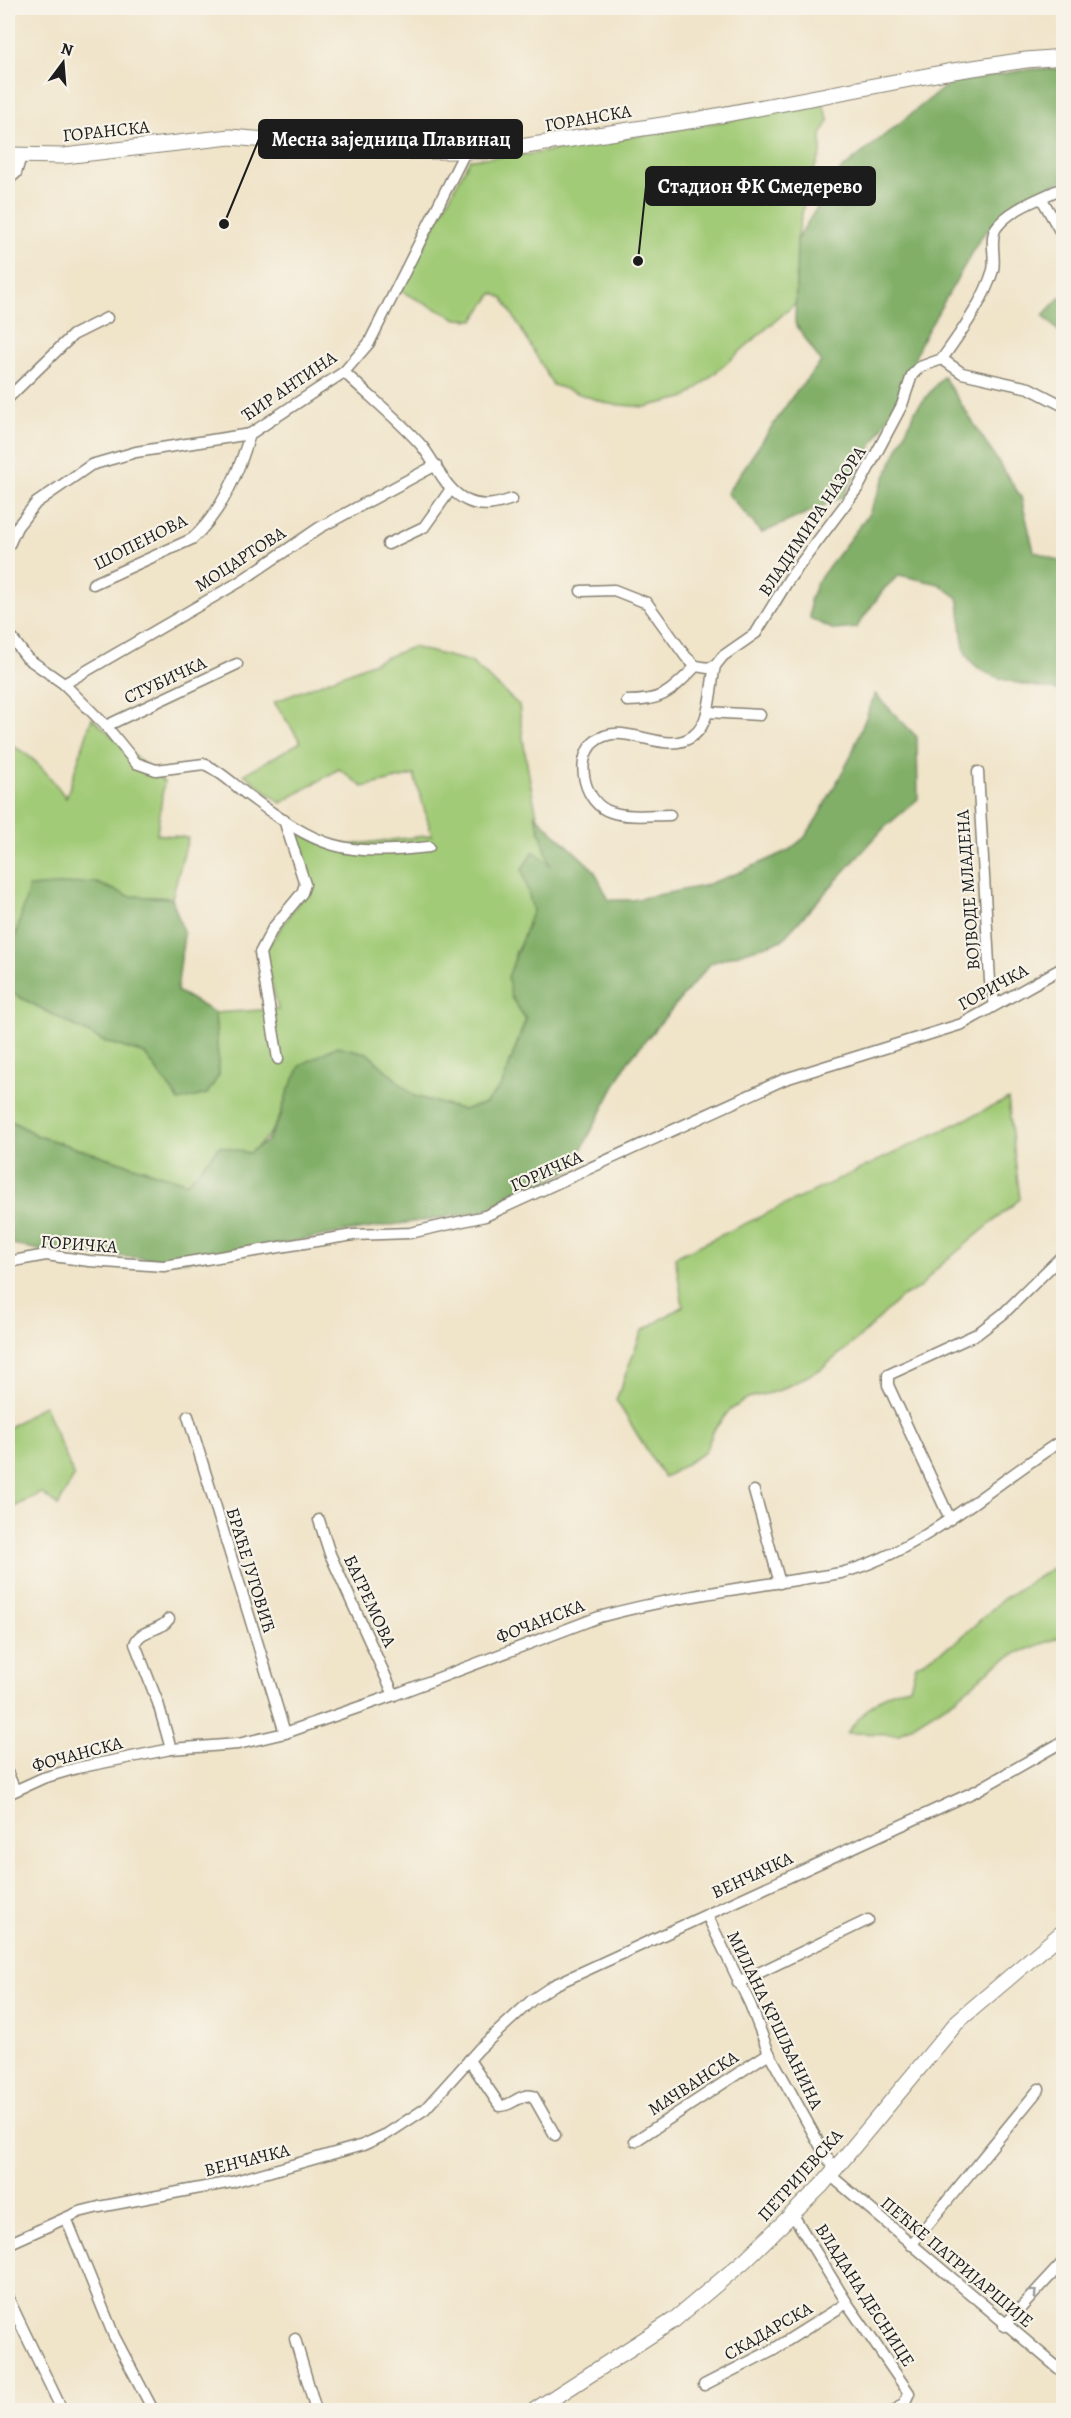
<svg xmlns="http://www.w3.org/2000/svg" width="1071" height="2418" viewBox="0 0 1071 2418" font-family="Alegreya,serif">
<rect width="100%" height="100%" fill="#f7f3e8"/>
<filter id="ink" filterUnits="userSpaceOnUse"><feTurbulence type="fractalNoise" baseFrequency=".0167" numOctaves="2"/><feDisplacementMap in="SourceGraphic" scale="12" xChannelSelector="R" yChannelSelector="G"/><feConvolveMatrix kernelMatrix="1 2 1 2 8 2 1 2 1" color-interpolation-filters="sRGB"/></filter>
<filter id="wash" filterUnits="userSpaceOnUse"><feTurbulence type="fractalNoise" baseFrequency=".008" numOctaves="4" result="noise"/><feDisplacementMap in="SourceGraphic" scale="24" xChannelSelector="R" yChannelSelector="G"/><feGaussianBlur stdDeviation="1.35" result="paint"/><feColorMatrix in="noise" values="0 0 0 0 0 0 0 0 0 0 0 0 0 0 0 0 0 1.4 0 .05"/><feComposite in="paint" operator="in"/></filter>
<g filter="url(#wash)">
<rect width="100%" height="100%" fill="#f0e4c9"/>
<g fill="#a2cb77" stroke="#5f744a" stroke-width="1.5">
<polygon points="823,104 829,121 821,135 821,154 808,183 797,239 796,303 687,397 645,407 609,404 553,385 503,298 493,293 474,320 457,319 400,291 470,159 532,154"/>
<path d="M412,647L471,662L519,705C525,761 534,813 551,866L522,869L533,910L527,932L515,953L511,997L526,1019L502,1085L486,1103L463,1110L414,1096L367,1053L288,1091C280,1120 274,1135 249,1153L220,1146L188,1183L38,1136L8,1119V991L103,1041L145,1054L179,1101L219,1075L215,1013L278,1009L264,952L309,887L293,831L350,845L432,835L414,775L363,787L339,769L281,803L244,774L301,742L274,702Z"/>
<path d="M92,718L164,782L157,834L188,838L172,898L129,896L94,882L15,938L8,937V744C33,754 50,776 66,798Z"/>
<polygon points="1008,1099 1020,1199 934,1271 921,1287 900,1298 859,1338 821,1369 778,1391 748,1398 728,1412 714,1430 705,1452 664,1478 616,1400 642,1331 683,1306 675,1257"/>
<polygon points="44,1405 74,1476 58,1506 41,1493 8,1510 8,1428"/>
<path d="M1063,1561V1636L1012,1655L993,1667L959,1696L899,1734L847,1733C864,1711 881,1691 910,1687L916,1665L955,1643L1003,1599Z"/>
</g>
<g fill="#81af68" stroke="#4e6642" stroke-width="1.5">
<polygon points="1032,69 1063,69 1063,180 1035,194 999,219 981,237 921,342 901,394 843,497 762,533 727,493 792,397 821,362 795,323 797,239 841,170 951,82"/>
<polygon points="1063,294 1063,336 1043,315"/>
<path d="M943,376L1021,497L1034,551L1063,563V691C1036,686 979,682 966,654C960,640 962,614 958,598L939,584L899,575L884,589L856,628L834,630L810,618V600L817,582L868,515L915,411Z"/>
<polygon points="875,694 917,737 918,799 884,828 782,940 711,963 628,1061 571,1170 481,1212 344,1232 187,1261 43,1251 8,1243 8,1119 38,1136 187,1183 220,1146 249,1153 267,1141 280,1118 288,1091 301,1065 337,1046 367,1053 414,1096 463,1110 486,1103 502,1085 526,1019 511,997 508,977 533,910 522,869 534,851 550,865 535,815 594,870 609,900 632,900 703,886 738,873 789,850 805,837 816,820 850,758"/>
<polygon points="94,882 129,896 172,898 184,934 177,991 215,1013 219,1075 207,1094 179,1101 145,1054 103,1041 8,991 8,937 15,938 29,887"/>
</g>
</g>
<g filter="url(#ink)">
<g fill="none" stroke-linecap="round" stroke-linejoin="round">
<g stroke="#868072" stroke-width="13">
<g id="minor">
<polyline points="8,180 16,173 21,156"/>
<polyline points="1042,199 1064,238"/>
<path d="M942,359C961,332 984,301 993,270C996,257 989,239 996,228C1010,208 1043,198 1064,187"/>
<polyline points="942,359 962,373 1029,388 1064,406"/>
<path d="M344,372C369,396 398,419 421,445C437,464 444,490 468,501C483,508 498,504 512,499"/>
<polyline points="8,398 73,335 107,318"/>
<polyline points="388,544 424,527 451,489"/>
<polyline points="8,547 17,527 36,503 91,465 136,452 250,434 344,372 369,343 465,152"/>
<path d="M93,584L192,539C222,512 239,472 250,434"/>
<polyline points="581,591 614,590 647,603 686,657 696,666 708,668 715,666 723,656 756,633 789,579 859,486 902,405 912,375 920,367 942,359"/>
<path d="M8,633L27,658L64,684L106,726L136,763L156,770L204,764C221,771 235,786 249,796C319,848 342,857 429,847"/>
<polyline points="64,684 241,581 319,528 436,465"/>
<path d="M627,701C664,701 671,691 696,666"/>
<polyline points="707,712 760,715"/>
<polyline points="106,726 237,664"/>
<polyline points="978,772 990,981 995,1005"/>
<path d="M670,815C651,815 629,818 611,812C585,804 574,762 593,743C621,716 665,759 694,735C712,721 710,686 715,666"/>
<polyline points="278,1059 260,953 273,928 302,893 305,884 284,820"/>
<polyline points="8,1262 46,1255 89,1261 164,1266 353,1235 410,1233 485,1216 785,1079 962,1024 1064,967"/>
<polyline points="188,1416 285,1733"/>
<polyline points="754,1491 780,1583"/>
<polyline points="950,1519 888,1385 888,1375 977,1334 1003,1314 1064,1254"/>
<polyline points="319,1520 330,1554 394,1695"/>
<path d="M169,1619C160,1632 139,1629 135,1644L158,1703L171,1749"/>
<polyline points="8,1774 15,1790"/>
<path d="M8,1794L43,1778L77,1768L171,1749L238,1744L285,1733L394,1695L599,1617C678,1595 760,1586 841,1573C923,1551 992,1485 1064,1439"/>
<polyline points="707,1915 750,2004 769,2053 827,2158 836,2168"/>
<polyline points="738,1983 868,1920"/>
<path d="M469,2060L500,2106C512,2106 520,2093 533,2096L555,2135"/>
<polyline points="635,2141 769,2053"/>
<polyline points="830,2175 1064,2373"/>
<polyline points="793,2215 847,2303 909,2393 905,2402 896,2410"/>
<polyline points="66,2218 114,2336 153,2410"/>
<polyline points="8,2244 79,2212 99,2207 232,2182 363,2145 387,2134 425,2109 479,2049 532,2000 554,1985 976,1791 1064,1741"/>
<polyline points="911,2245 1039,2089"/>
<polyline points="8,2298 62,2410"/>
<polyline points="1004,2326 1064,2261"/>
<polyline points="295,2339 316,2410"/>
<polyline points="704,2385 774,2349 847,2303"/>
</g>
</g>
<g stroke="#868072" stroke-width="17">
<g id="secondary">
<polyline points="8,155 64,156 230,137 401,151 494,151 695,120 947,72 1026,60 1064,57"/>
<polyline points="535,2410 674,2320 744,2261 821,2186 958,2021 1064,1931"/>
</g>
</g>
<use href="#minor" stroke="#fff" stroke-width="10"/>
<use href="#secondary" stroke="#fff" stroke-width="15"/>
</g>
<defs><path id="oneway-chevron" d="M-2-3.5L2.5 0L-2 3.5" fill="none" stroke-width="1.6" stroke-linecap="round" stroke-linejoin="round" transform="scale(1.5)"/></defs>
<use stroke="#999" href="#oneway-chevron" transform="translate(1033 2293) rotate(-47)"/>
</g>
<g text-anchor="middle" stroke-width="4.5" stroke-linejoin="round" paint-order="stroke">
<g font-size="18" fill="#1c1c1c" stroke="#f7f3e8">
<text transform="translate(588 118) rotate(-10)" y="6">ГОРАНСКА</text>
<text transform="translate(106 131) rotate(-6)" y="6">ГОРАНСКА</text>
<text transform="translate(289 386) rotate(-34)" y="6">ЋИР АНТИНА</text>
<text transform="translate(812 521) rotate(-56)" y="6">ВЛАДИМИРА НАЗОРА</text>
<text transform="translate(140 542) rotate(-27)" y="6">ШОПЕНОВА</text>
<text transform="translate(240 559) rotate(-33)" y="6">МОЦАРТОВА</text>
<text transform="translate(165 680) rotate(-25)" y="6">СТУБИЧКА</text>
<text transform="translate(968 890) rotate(-94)" y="6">ВОЈВОДЕ МЛАДЕНА</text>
<text transform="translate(993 987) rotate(-29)" y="6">ГОРИЧКА</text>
<text transform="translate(546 1171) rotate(-24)" y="6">ГОРИЧКА</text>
<text transform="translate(79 1244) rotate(4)" y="6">ГОРИЧКА</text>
<text transform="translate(251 1570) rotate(73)" y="6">БРАЋЕ ЈУГОВИЋ</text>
<text transform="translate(370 1601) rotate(65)" y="6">БАГРЕМОВА</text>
<text transform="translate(540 1621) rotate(-21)" y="6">ФОЧАНСКА</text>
<text transform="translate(77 1754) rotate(-15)" y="6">ФОЧАНСКА</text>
<text transform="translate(752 1875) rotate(-25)" y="6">ВЕНЧАЧКА</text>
<text transform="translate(775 2020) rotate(64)" y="6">МИЛАНА КРШЉАНИНА</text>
<text transform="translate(693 2083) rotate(-33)" y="6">МАЧВАНСКА</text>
<text transform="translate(247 2160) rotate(-14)" y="6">ВЕНЧАЧКА</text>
<text transform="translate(800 2175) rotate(-48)" y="6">ПЕТРИЈЕВСКА</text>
<text transform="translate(957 2262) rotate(40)" y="6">ПЕЋКЕ ПАТРИЈАРШИЈЕ</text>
<text transform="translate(865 2295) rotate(57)" y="6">ВЛАДАНА ДЕСНИЦЕ</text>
<text transform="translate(768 2331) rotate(-30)" y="6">СКАДАРСКА</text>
</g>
</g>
<path fill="none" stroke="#1c1c1c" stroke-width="2" d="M224 224L259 139M638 261L646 186"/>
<g fill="#1c1c1c" stroke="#f7f3e8" stroke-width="2">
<circle cx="224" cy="224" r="6"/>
<circle cx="638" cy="261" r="6"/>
</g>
<g fill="#1c1c1c" stroke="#1c1c1c" stroke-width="2">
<rect x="259" y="120" width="263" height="38" rx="6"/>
<rect x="646" y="167" width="229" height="38" rx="6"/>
</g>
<g font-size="20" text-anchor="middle" font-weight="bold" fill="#fff">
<text x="391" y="146">Месна заједница Плавинац</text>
<text x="760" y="193">Стадион ФК Смедерево</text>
</g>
<rect width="1071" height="2418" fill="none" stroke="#f7f3e8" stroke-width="30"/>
<g transform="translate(63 63) rotate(16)" stroke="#f7f3e8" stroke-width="4.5" paint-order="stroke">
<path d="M0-4.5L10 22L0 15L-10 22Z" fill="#1c1c1c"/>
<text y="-9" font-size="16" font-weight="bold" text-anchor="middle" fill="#1c1c1c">N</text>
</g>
</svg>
